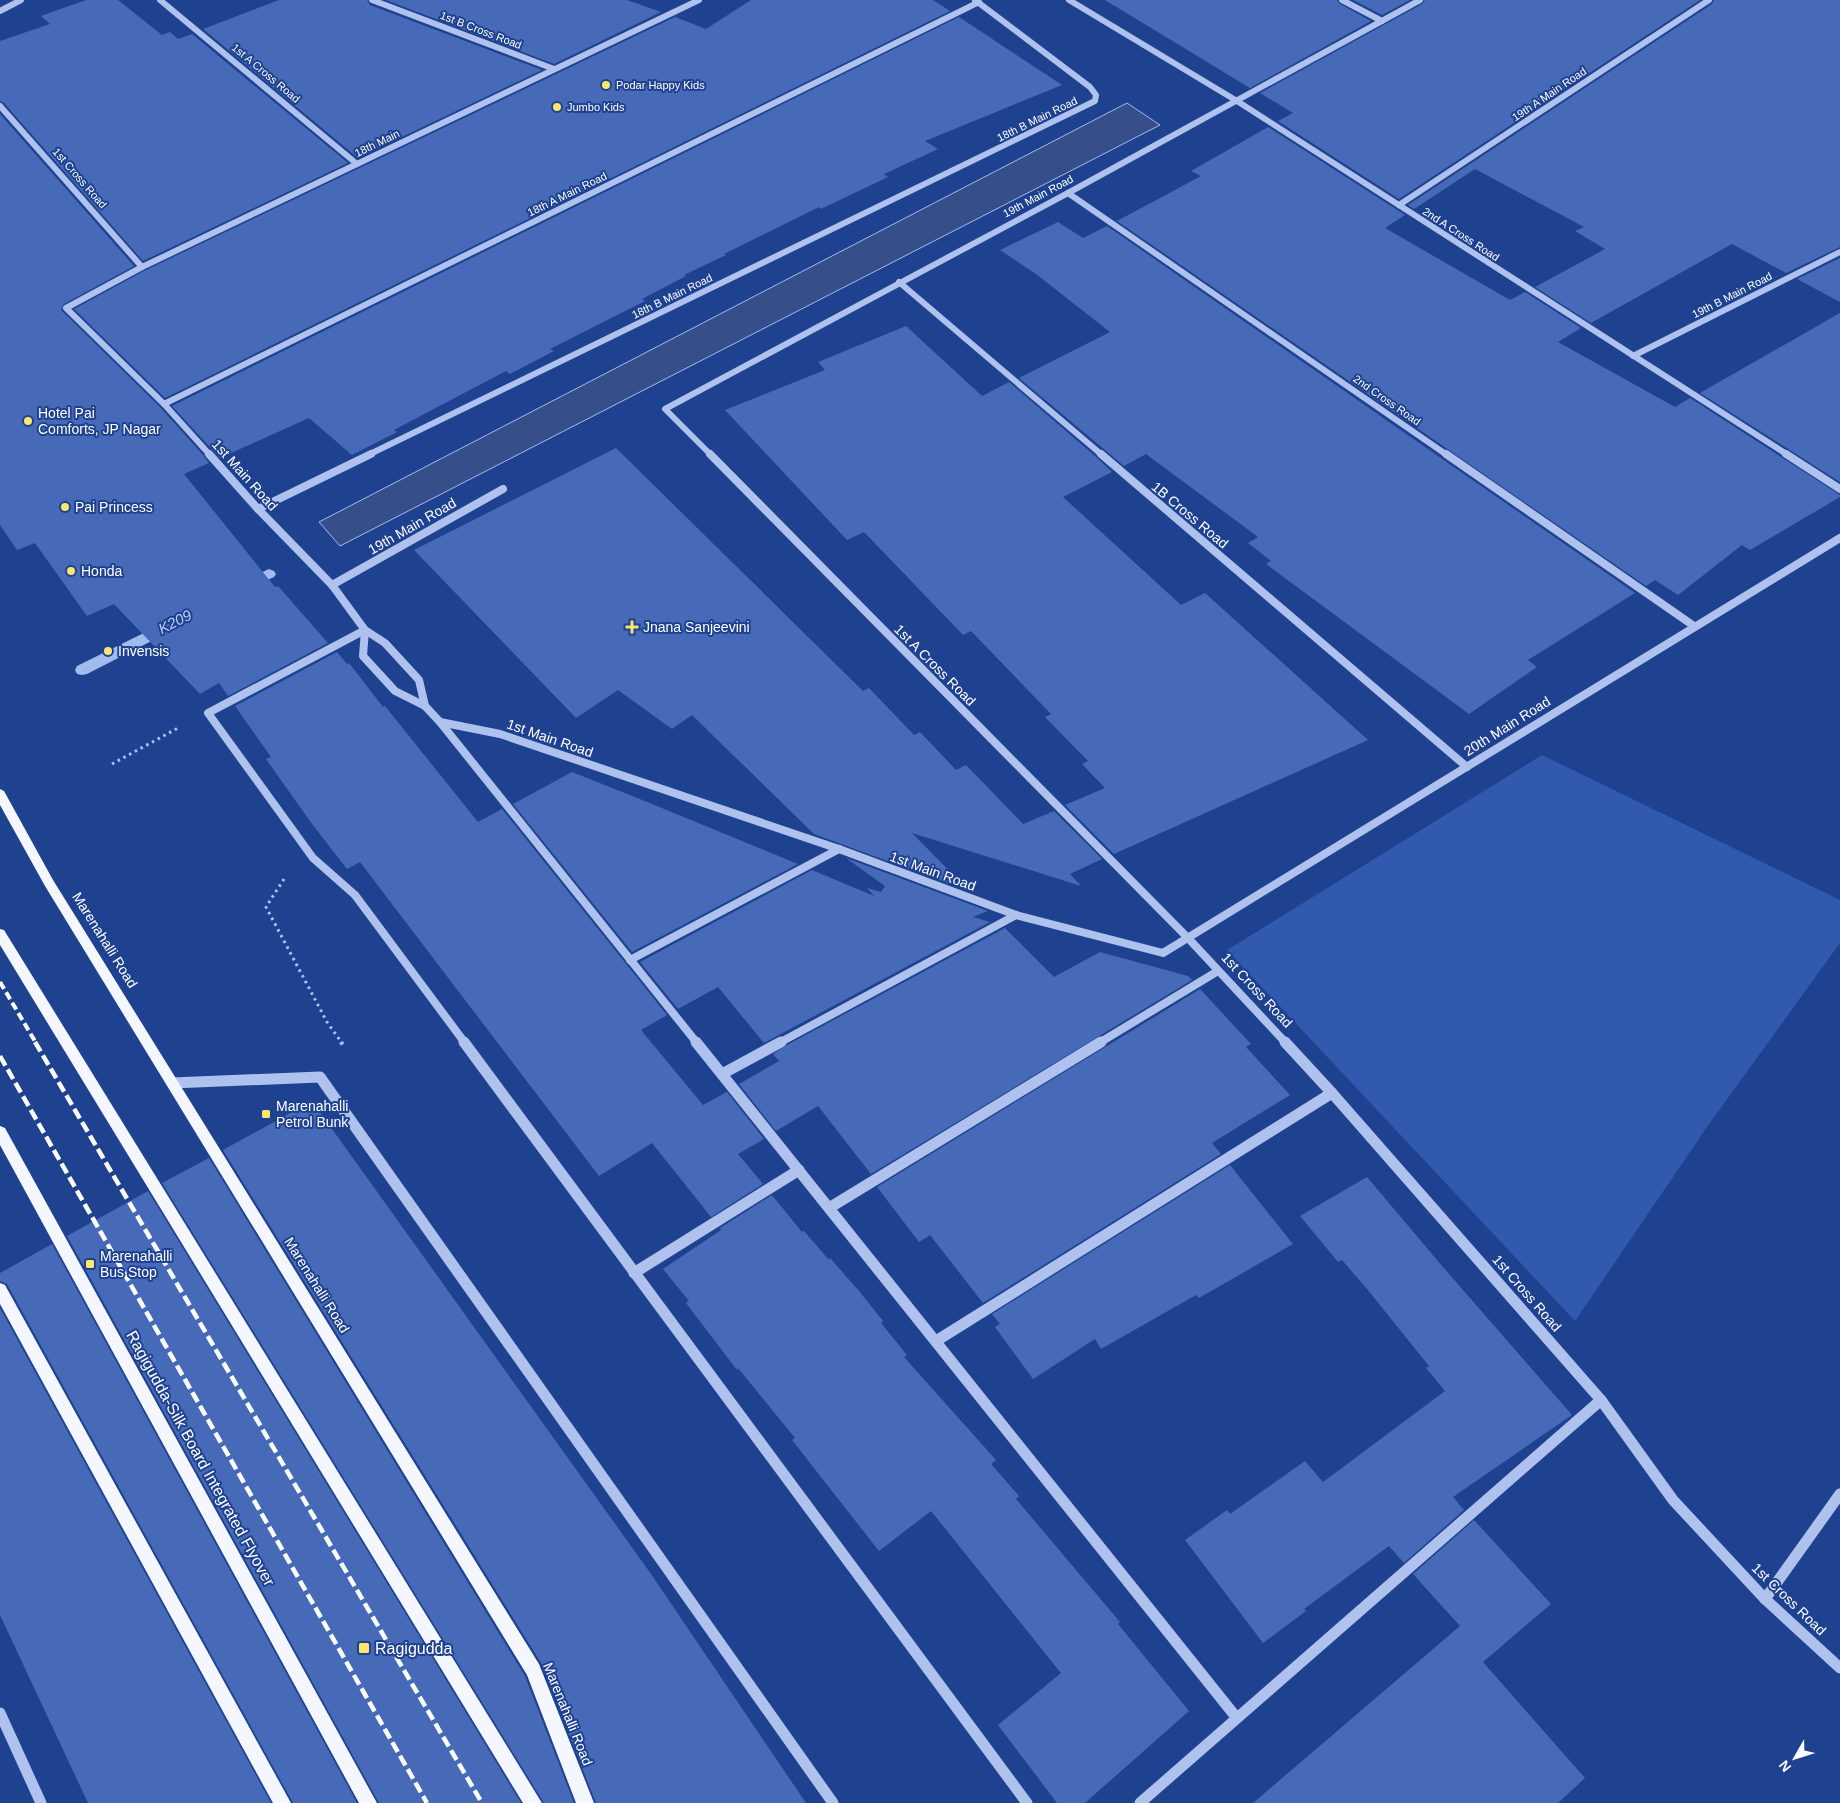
<svg xmlns="http://www.w3.org/2000/svg" width="1840" height="1803" viewBox="0 0 1840 1803" font-family="Arial,sans-serif">
<rect width="100%" height="100%" fill="#1e4190"/>
<polygon fill="#315aae" points="1542,755 1840,900 1840,943 1707,1127 1575,1321 1227,950"/>
<polygon fill="#364f8a" stroke="#a1bbef" points="1127,103 1160,125 340,546 319,522"/>
<g fill="none" stroke-linecap="round" stroke-linejoin="round">
<g fill="#a1bbef" fill-rule="evenodd">
<polygon points="269,569 274,571 276,574 274,577 251,588 241,588 239,585 241,582"/>
<polygon points="164,623 169,624 171,628 169,632 87,674 82,675 77,674 75,670 77,666"/>
</g>
</g>
<g fill="#476ab8">
<polygon points="86,0 118,0 162,35 170,32 178,39 192,34 348,163 143,261 4,103 0,101 0,41 50,24 41,16"/>
<polygon points="279,0 367,0 370,5 542,70 358,158 203,29"/>
<polygon points="386,0 627,0 661,12 554,64"/>
<polygon points="751,0 933,0 950,11 165,398 74,309 144,271 675,17 706,29"/>
<polygon points="1105,0 1337,0 1340,4 1371,21 1250,88"/>
<polygon points="1353,0 1410,0 1382,15"/>
<polygon points="1425,0 1700,0 1399,199 1278,121 1293,113 1260,93 1422,4"/>
<polygon points="1714,0 1840,0 1840,247 1786,273 1732,244 1591,323 1535,287 1605,249 1575,231 1584,227 1475,169 1414,209 1408,205 1712,4"/>
<polygon points="959,17 1062,85 925,141 938,149 884,174 888,177 821,209 819,207 724,254 726,255 684,275 686,276 642,299 645,301 550,349 554,351 510,374 506,371 394,430 397,432 352,455 309,418 220,458 172,406"/>
<polygon points="0,114 134,266 64,304 61,310 160,407 203,455 209,463 184,474 275,587 278,586 328,643 228,696 219,683 200,694 114,604 87,616 35,543 17,550 0,525"/>
<polygon points="1268,127 1405,215 1385,228 1510,300 1525,292 1581,328 1558,342 1675,407 1690,398 1840,495 1840,497 1750,550 1742,545 1678,595 1655,580 1646,586 1117,221 1201,176 1191,171"/>
<polygon points="1058,222 1083,238 1107,226 1635,593 1528,660 1537,667 1469,714 1266,564 1271,561 1248,543 1258,537 1146,454 1124,466 1019,378 1110,332 1036,274 1000,250"/>
<polygon points="1840,258 1840,302 1797,279"/>
<polygon points="1840,313 1840,482 1700,393"/>
<polygon points="906,326 982,396 1009,382 1095,456 1112,472 1063,497 1181,605 1205,593 1368,740 1114,854 1065,805 1105,788 1082,764 1088,761 1045,717 1051,714 971,631 963,635 864,532 847,540 725,410 825,370 818,362"/>
<polygon points="616,448 863,691 869,688 914,735 920,732 956,770 966,765 1023,824 1054,811 1102,859 1070,874 1081,886 912,833 969,891 814,834 692,715 672,729 618,690 576,718 414,550"/>
<polygon points="337,652 347,664 349,663 383,707 385,706 478,822 502,809 667,1015 641,1030 703,1105 727,1092 764,1139 738,1154 763,1184 711,1217 652,1143 599,1176 360,862 347,869 312,824 266,759 271,757 235,706"/>
<polygon points="572,772 630,795 798,864 632,952 513,804"/>
<polygon points="846,858 988,911 973,917 990,922 764,1043 718,987 678,1009 640,962 812,870 874,896 867,888 881,892 885,886"/>
<polygon points="1005,928 1054,977 1100,952 1188,976 1192,980 871,1174 818,1106 776,1131 739,1084 779,1061 773,1054 787,1045"/>
<polygon points="1200,989 1251,1044 1246,1047 1290,1095 1212,1143 1221,1154 983,1303 930,1235 919,1242 877,1187"/>
<polygon points="312,1101 651,1574 806,1803 596,1803 541,1663 223,1150"/>
<polygon points="209,1158 525,1676 574,1803 544,1803 162,1183"/>
<polygon points="1230,1165 1293,1244 1199,1298 1196,1295 1101,1349 1095,1339 1033,1379 995,1327 1000,1324 992,1314"/>
<polygon points="1367,1177 1443,1267 1572,1415 1453,1497 1464,1510 1404,1563 1389,1546 1304,1609 1306,1611 1263,1643 1185,1540 1227,1510 1230,1514 1305,1461 1323,1482 1445,1391 1426,1368 1429,1366 1367,1289 1342,1260 1338,1262 1300,1216"/>
<polygon points="148,1191 521,1803 379,1803 67,1236"/>
<polygon points="772,1195 802,1232 804,1231 829,1260 830,1258 859,1291 883,1321 881,1323 907,1355 904,1357 996,1460 991,1464 1019,1496 1016,1499 1120,1622 1118,1624 1189,1711 1085,1803 1057,1803 998,1725 1061,1673 931,1511 879,1551 792,1440 795,1438 738,1368 737,1370 686,1303 689,1301 663,1269 721,1230 720,1228"/>
<polygon points="52,1244 357,1803 293,1803 7,1284 0,1281 0,1273"/>
<polygon points="0,1308 271,1803 88,1803 0,1615"/>
<polygon points="1474,1520 1551,1604 1483,1662 1585,1778 1558,1803 1253,1803 1460,1626 1413,1574"/>
</g>
<g fill="none" stroke-linecap="round" stroke-linejoin="round">
<g stroke="#aec2ed" stroke-width="3" stroke-dasharray="2.5 4" stroke-linecap="butt">
<polyline points="112,764 178,728"/>
<polyline points="284,879 266,907 327,1022 342,1043"/>
</g>
<polyline stroke="#aec2ed" stroke-width="4" stroke-dasharray="3 4.5" stroke-linecap="butt" points="341,1042 344,1047"/>
<g stroke="#aec2ed" stroke-width="6">
<polyline points="160,0 357,164"/>
<polyline points="372,0 554,69"/>
<polyline points="1069,0 1237,101 1788,455"/>
<polyline points="1342,0 1382,21"/>
<polyline points="0,11 21,0"/>
<polyline points="0,106 142,267"/>
<polyline points="1068,193 1447,455"/>
<polyline points="1399,205 1709,0"/>
<polyline points="899,282 1102,455"/>
<polyline points="1633,356 1840,252"/>
<polyline points="164,404 979,2"/>
<polyline points="210,455 164,404 66,308 142,267 699,0"/>
<polyline points="368,455 1095,101 1096,95 1090,87 975,0"/>
<polyline points="711,455 665,409 1068,193 1420,0"/>
</g>
<g stroke="#aec2ed" stroke-width="8">
<polyline points="209,454 258,509 332,585 365,630 363,656 395,691 425,706 440,722 500,734 839,849 1016,915 1163,953 1840,538"/>
<polyline points="710,454 1188,938 1286,1043"/>
<polyline points="1101,454 1467,767"/>
<polyline points="1446,454 1694,626"/>
<polyline points="1786,454 1840,489"/>
<polyline points="258,509 371,454"/>
<polyline points="332,585 503,489"/>
<polyline points="425,706 419,680 385,643 365,630 208,713 313,858 355,895 465,1043"/>
<polyline points="440,722 697,1043"/>
<polyline points="630,960 839,849"/>
<polyline points="779,1043 1016,915"/>
<polyline points="1099,1043 1218,971"/>
</g>
<g stroke="#aec2ed" stroke-width="11">
<polyline points="464,1042 1027,1803"/>
<polyline points="696,1042 1236,1717"/>
<polyline points="1285,1042 1332,1093 1601,1400 1673,1500 1765,1599 1840,1668"/>
<polyline points="722,1074 781,1042"/>
<polyline points="172,1083 320,1077 833,1803"/>
<polyline points="829,1208 1101,1042"/>
<polyline points="634,1273 799,1170"/>
<polyline points="936,1341 1332,1093"/>
<polyline points="1765,1599 1840,1494"/>
<polyline points="0,1713 41,1803"/>
<polyline points="1140,1803 1601,1400"/>
</g>
<g fill="#f4f7ff" fill-rule="evenodd">
<polygon points="0,789 4,791 53,880 539,1664 594,1803 576,1803 527,1675 45,886 0,805"/>
<polygon points="0,929 4,930 542,1803 523,1803 0,945"/>
<polygon points="0,1126 5,1128 377,1803 359,1803 0,1145"/>
<polygon points="0,1283 5,1285 291,1803 273,1803 0,1304"/>
</g>
<polyline stroke="#fff" stroke-width="4" stroke-dasharray="8 4" stroke-linecap="butt" points="0,982 36,1043"/>
<g stroke="#fff" stroke-width="4.5" stroke-dasharray="11 4.5" stroke-linecap="butt">
<polyline points="35,1042 482,1803"/>
<polyline points="0,1056 427,1803"/>
</g>
</g>
<g fill="#fce66d" stroke="#1e4190" stroke-width="2">
<circle cx="606" cy="85" r="5"/>
<circle cx="557" cy="107" r="5"/>
<circle cx="28" cy="421" r="5"/>
<circle cx="65" cy="507" r="5"/>
<circle cx="71" cy="571" r="5"/>
<path d="M629.5 619.5h5v5h5v5h-5v5h-5v-5h-5v-5h5z"/>
<circle cx="108" cy="651" r="5"/>
<rect x="261" y="1109" width="10" height="10" rx="2.5"/>
<rect x="85" y="1259" width="10" height="10" rx="2.5"/>
<rect x="358" y="1642" width="12" height="12" rx="2.5"/>
</g>
<g text-anchor="middle" stroke-width="4" stroke-linejoin="round" paint-order="stroke">
<g font-size="11" fill="#fff" stroke="#1e4190">
<text transform="translate(481 30) rotate(21)" y="4">1st B Cross Road</text>
<text transform="translate(266 73) rotate(40)" y="4">1st A Cross Road</text>
<text transform="translate(1549 94) rotate(-34)" y="4">19th A Main Road</text>
<text transform="translate(1037 119) rotate(-26)" y="4">18th B Main Road</text>
<text transform="translate(377 143) rotate(-26)" y="4">18th Main</text>
<text transform="translate(80 178) rotate(49)" y="4">1st Cross Road</text>
<text transform="translate(567 194) rotate(-26)" y="4">18th A Main Road</text>
<text transform="translate(1038 196) rotate(-28)" y="4">19th Main Road</text>
<text transform="translate(1461 234) rotate(33)" y="4">2nd A Cross Road</text>
<text transform="translate(1732 295) rotate(-27)" y="4">19th B Main Road</text>
<text transform="translate(672 296) rotate(-26)" y="4">18th B Main Road</text>
<text transform="translate(1387 400) rotate(35)" y="4">2nd Cross Road</text>
</g>
<g font-size="11" fill="#fff" stroke="#1e4190" text-anchor="start">
<text x="616" y="89">Podar Happy Kids</text>
<text x="567" y="111">Jumbo Kids</text>
</g>
<g font-size="14" fill="#fff" stroke="#1e4190" text-anchor="start">
<text x="38" y="418">Hotel Pai<tspan x="38" dy="16">Comforts, JP Nagar</tspan></text>
<text x="75" y="512">Pai Princess</text>
<text x="81" y="576">Honda</text>
<text x="643" y="632">Jnana Sanjeevini</text>
<text x="118" y="656">Invensis</text>
<text x="276" y="1111">Marenahalli<tspan x="276" dy="16">Petrol Bunk</tspan></text>
<text x="100" y="1261">Marenahalli<tspan x="100" dy="16">Bus Stop</tspan></text>
</g>
<g font-size="14" fill="#fff" stroke="#1e4190">
<text transform="translate(245 475) rotate(48)" y="5">1st Main Road</text>
<text transform="translate(1190 515) rotate(40)" y="5">1B Cross Road</text>
<text transform="translate(412 526) rotate(-30)" y="5">19th Main Road</text>
<text transform="translate(935 665) rotate(45)" y="5">1st A Cross Road</text>
<text transform="translate(1507 726) rotate(-32)" y="5">20th Main Road</text>
<text transform="translate(550 738) rotate(19)" y="5">1st Main Road</text>
<text transform="translate(933 871) rotate(20)" y="5">1st Main Road</text>
<text transform="translate(105 940) rotate(58)" y="5">Marenahalli Road</text>
<text transform="translate(1257 990) rotate(47)" y="5">1st Cross Road</text>
<text transform="translate(317 1285) rotate(58)" y="5">Marenahalli Road</text>
<text transform="translate(1527 1293) rotate(49)" y="5">1st Cross Road</text>
<text transform="translate(1789 1599) rotate(44)" y="5">1st Cross Road</text>
<text transform="translate(568 1714) rotate(68)" y="5">Marenahalli Road</text>
</g>
<g font-size="15" font-style="italic" fill="#bacdf4" stroke="#1e4190">
<text transform="translate(175 622) rotate(-27)" y="5">K209</text>
</g>
<g font-size="16" fill="#fff" stroke="#1e4190">
<text transform="translate(201 1458) rotate(61)" y="6">Ragigudda-Silk Board Integrated Flyover</text>
</g>
<g font-size="16" fill="#fff" stroke="#1e4190" text-anchor="start">
<text x="375" y="1654">Ragigudda</text>
</g>
</g>
<g transform="translate(1795 1758) rotate(231)" stroke="#1e4190" stroke-width="4" paint-order="stroke">
<path d="M0-4L9 19L0 12L-9 19Z" fill="#ffffff"/>
<text y="-8" font-size="14" font-weight="bold" text-anchor="middle" fill="#ffffff">N</text>
</g>
</svg>
